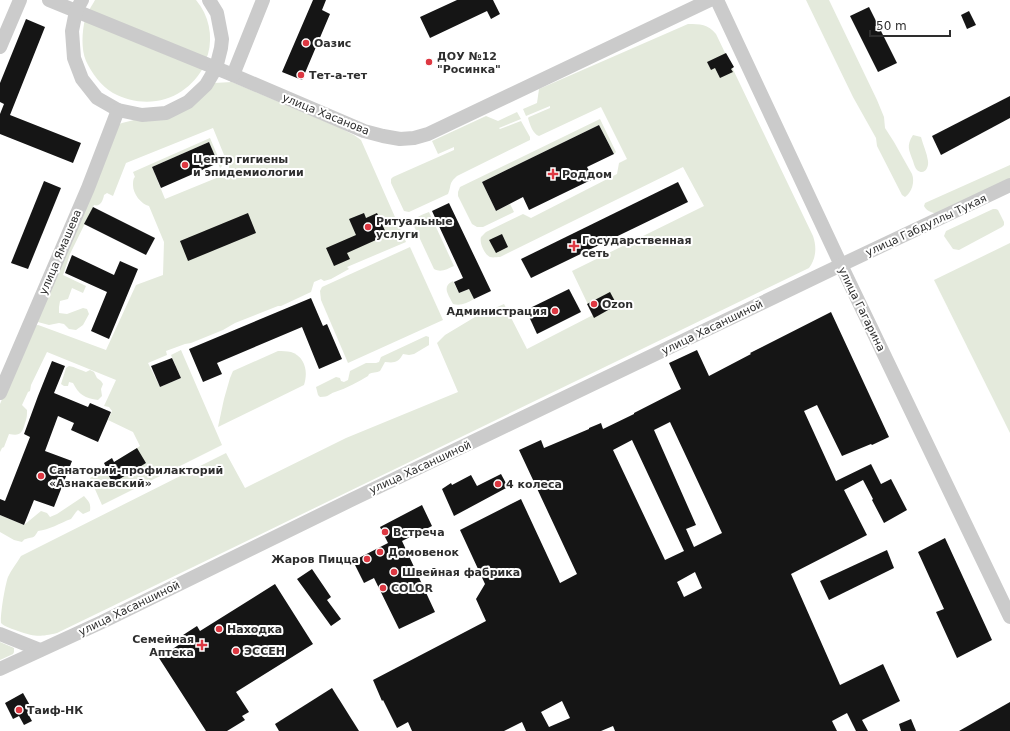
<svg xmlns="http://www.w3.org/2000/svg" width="1010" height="731" viewBox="0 0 1010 731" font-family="'DejaVu Sans',sans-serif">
<rect width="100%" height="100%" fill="#fff"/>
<g fill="#e4eadc">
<path d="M95,0H196C209,15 213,36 208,54C206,58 206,63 204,66C199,76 191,85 182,91C162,105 135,105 113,93C102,87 91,72 86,61C81,49 82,32 85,19C87,12 92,6 95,0Z"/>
<path d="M806,0H829L877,100L884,117L885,128L894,142L912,174C915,182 912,192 905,197L902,195L877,146L876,138L853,97Z"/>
<path d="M688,24C700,24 708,24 716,34L813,236C817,247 816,259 809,268L57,633C39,637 36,637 18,631C13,629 5,627 1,623C0,616 5,585 8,577C11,570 17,563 21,556L226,453L245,488L346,438L458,392L437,343L445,335L475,317L504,304L527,349L593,315L572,271L704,206L683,167L500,257C497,257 493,258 490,257C485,255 479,243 481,237C482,236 485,233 486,232L523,214L531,218L617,174L619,163L627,159L601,107L539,136C533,134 530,125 528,118L529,117L550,108V106L526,116L523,109L537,103L539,89Z"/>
<path d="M232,82L340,128L354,135L361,140L406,242L347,267L349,269L331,279L324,281L321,279L314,282L311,292L281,306H278L235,323L223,330L191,343L185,344L166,351L167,355L148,363L160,387L181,378L171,355L181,350L222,445L102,505L90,478L140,446L133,432L108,420L112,411L109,407L104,406L116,380L47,352L31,385L30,391L28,392L22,405L27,410C27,415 27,418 25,423C22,434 20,436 9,434L4,447L2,448L0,452V404L33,326L38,325L41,326L106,350L136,285L163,275L164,242L149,206C141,204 133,194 133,185C133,183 133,180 134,178L135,177L133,172L210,138L222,166L220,168L209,142L152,167L165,199L231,172L213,128L126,163L113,196L107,193L104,195C103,201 100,207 94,205L70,254L63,275L86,286L83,293L72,288L68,299L60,301L59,307V313L67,314L83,308L87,309L89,314L83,325L76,330L69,329L64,324L59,323L49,325L34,321L117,125L122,123L146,117L214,83Z"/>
<path d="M517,112L521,119L499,128L500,129L521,121L530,137V140L457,176C448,184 452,185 448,194L409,212L404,211L391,183V179L393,177L454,150V147L438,154L432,141L486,116L498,121Z"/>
<polygon points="600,119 616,152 614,154 599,125 482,182 496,211 510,204 514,212 483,227 477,227 472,224 458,196 458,192 460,187"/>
<path d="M913,135L921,137C923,145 927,153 928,161C929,168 924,176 917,170C915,168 914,164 913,161C909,150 906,146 913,135Z"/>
<path d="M1010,165V181L940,215C934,213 927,212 924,206L925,203Z"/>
<polygon points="993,209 996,209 998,210 1004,222 1004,225 1002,227 959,250 953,249 944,236 946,231"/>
<path d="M429,212L454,266C447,269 441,273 434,269L413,224C415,216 422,215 429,212Z"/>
<polygon points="1010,243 1010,433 934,280"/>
<polygon points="410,247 443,320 348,363 321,300 320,291 322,287"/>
<path d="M453,281L459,293L469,289L474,299C467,303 461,306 453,304C449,295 441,287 453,281Z"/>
<path d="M426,336L429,337V345L414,354L409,355L403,354C398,363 394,363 385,362L380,371C377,373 372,372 369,374L368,376C358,382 347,388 335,392C328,394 330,397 320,397L318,395L316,387L336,377L340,378L341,381L344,382L348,380L350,371L366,363H376L379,362L381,357Z"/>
<path d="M278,351C282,351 287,351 291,352C306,357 308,373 304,385L218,427L224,399L230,378L233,371Z"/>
<path d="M69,366C75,367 80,370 86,372L90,370L94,372L97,378L101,381L103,384L101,389L102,396L98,400C85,398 79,395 73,383L69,382L68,386H64L61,384L66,368Z"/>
<path d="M84,496C89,502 91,503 90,511L83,514L78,510L76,512L71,519C60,523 49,530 38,531C33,540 33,536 26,539C24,539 23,541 22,542L14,540L0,532V515L24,525L41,511L47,513L50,517L57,514Z"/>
<polygon points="0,642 14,648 14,652 13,654 0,660"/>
</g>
<g fill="#151515" fill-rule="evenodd">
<polygon points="313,0 326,0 322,10 330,14 302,80 282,72"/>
<polygon points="457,0 493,0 500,14 491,19 487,11 430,38 420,17"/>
<polygon points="869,7 897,63 878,72 850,16"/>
<polygon points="969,11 976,25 967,29 961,15"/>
<polygon points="26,19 45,27 10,115 81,143 73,163 0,134 0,114 4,104 0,102 0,83"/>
<polygon points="726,53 734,67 731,69 733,72 720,78 715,68 711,70 707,62"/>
<polygon points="1010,96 1010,118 941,155 932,136"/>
<polygon points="599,125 614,154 587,167 593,179 529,210 523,197 496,211 482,182"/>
<polygon points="209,142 218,163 161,188 152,167"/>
<polygon points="44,181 61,188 28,269 11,263"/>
<polygon points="678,182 688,202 531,278 521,259"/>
<polygon points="449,203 491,291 474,299 469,289 459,293 454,282 463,278 432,211"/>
<polygon points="93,207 155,238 146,255 84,224"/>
<polygon points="248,213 256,233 188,261 180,241"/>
<polygon points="364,213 366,218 377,213 387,235 347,253 350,259 334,266 326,248 356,235 349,219"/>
<polygon points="502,234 508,247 496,253 489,240"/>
<polygon points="72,255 114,275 120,261 138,269 109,339 91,331 107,292 65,273"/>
<polygon points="569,289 581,312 537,334 526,310"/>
<polygon points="610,292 617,305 594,318 587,304"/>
<polygon points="311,298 323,326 327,324 342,359 319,369 302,327 217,363 222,374 203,382 189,349"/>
<path d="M831,312L889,437L872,445L871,444L842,456L817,405L804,411L836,481L871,464L881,484L891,479L907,510L884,523L872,500L873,499L863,480L844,490L867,535L791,574L840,685L883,664L900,701L862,720L868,731H856L847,713L832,721L837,731H615L613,726L601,731H526L522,722L504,731H412L408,722L397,728L383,700L382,701L373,680L486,621L476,599L485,584L460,530L521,499L560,583L577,574L519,450L541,440L544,448L589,429V428L601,423L603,429L634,414V413L681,389L669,363L697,350L709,376L751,354L750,353ZM670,422L722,533L694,547L686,529L696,525L654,430ZM632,440L684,551L665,560L613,450ZM695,572L702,588L684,597L677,582ZM562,701L570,718L549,727L541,712Z"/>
<polygon points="172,358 181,378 160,387 151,366"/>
<polygon points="52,361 65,366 54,393 88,407 90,403 111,412 98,442 71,430 74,423 58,416 45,451 72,461 54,507 34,500 24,525 0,515 0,499 5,501 30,437 24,434 38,396"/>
<polygon points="137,448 146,463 113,483 104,468 106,467 104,463 112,458 114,462"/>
<polygon points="501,474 508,487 454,516 442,489 451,483 452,485 471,475 477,486"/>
<polygon points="422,505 432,526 402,541 435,612 399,629 374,578 364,583 353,561 388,543 380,527"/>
<polygon points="945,538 992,640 957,658 936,612 944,609 918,552"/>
<polygon points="887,550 894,568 829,600 820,581"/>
<polygon points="312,569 331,597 327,600 341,619 331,626 297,579"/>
<polygon points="275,584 313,644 236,692 249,712 242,716 245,720 227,731 206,731 159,658 183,642 180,637 197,626 200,631"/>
<polygon points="332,688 359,731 279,731 275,724"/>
<polygon points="23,693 32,709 27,712 32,721 24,725 19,716 13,719 5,703"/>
<polygon points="1010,702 1010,731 959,731"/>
<polygon points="911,719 916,731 901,731 899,724"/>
</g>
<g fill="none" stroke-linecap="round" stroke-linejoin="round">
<g stroke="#cbcbcb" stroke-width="14">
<polyline points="49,0 233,75 364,131 383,136 400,139 414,138 428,134 710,0"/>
<polyline points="82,0 76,11 72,31 74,58 82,79 97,98 118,110 142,115 166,113 188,102 206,85 216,68 221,48 222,39 217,13 209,0"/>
<polyline points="717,0 841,265 1010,617"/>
<polyline points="0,47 20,0"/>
<polyline points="233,75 263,0"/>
<polyline points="0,393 88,188 118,110"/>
<polyline points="0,634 40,650"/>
<polyline points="0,669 102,622 351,500 841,265 1010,185"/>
</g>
</g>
<g fill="#dd3842" stroke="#fff" stroke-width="1.5">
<circle cx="306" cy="43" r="4"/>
<circle cx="429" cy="62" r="4"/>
<circle cx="301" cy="75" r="4"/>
<circle cx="185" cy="165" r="4"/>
<path d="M551 168h4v4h4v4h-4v4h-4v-4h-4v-4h4z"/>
<circle cx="368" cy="227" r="4"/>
<path d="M572 240h4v4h4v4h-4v4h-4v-4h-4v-4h4z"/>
<circle cx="594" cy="304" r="4"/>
<circle cx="555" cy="311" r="4"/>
<circle cx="41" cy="476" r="4"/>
<circle cx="498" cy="484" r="4"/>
<circle cx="385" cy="532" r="4"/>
<circle cx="380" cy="552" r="4"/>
<circle cx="367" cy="559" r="4"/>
<circle cx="394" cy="572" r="4"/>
<circle cx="383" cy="588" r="4"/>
<circle cx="219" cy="629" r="4"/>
<path d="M200 639h4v4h4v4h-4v4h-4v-4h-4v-4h4z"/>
<circle cx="236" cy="651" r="4"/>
<circle cx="19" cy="710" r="4"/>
</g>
<g text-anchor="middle" stroke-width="4" stroke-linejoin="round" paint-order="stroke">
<g font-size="11" font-weight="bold" fill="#2e2e2e" stroke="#fff" text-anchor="start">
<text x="314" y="47">Оазис</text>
<text x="437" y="60">ДОУ №12<tspan x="437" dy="13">"Росинка"</tspan></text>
<text x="309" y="79">Тет-а-тет</text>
<text x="193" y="163">Центр гигиены<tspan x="193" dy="13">и эпидемиологии</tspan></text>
<text x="562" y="178">Роддом</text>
<text x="376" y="225">Ритуальные<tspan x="376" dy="13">услуги</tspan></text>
<text x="582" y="244">Государственная<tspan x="582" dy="13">сеть</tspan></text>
<text x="602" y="308">Ozon</text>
<text x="547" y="315" text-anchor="end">Администрация</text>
<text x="49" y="474">Санаторий-профилакторий<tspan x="49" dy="13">«Азнакаевский»</tspan></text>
<text x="506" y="488">4 колеса</text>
<text x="393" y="536">Встреча</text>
<text x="388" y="556">Домовенок</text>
<text x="359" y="563" text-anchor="end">Жаров Пицца</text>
<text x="402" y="576">Швейная фабрика</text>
<text x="391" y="592">COLOR</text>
<text x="227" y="633">Находка</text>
<text x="194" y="643" text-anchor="end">Семейная<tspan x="194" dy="13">Аптека</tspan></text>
<text x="244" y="655">ЭССЕН</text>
<text x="27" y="714">Таиф-НК</text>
</g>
<g font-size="11" fill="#2e2e2e" stroke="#fff">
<text transform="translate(326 114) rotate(22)" y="4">улица Хасанова</text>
<text transform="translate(926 225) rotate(-25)" y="4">улица Габдуллы Тукая</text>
<text transform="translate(60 252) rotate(-67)" y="4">улица Ямашева</text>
<text transform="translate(862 309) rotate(64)" y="4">улица Гагарина</text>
<text transform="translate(712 327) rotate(-26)" y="4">улица Хасаншиной</text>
<text transform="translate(420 467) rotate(-25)" y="4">улица Хасаншиной</text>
<text transform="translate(129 608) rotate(-26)" y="4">улица Хасаншиной</text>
</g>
</g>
<path d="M870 30v6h80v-6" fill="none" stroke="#2e2e2e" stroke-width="2"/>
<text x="876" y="30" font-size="12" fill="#2e2e2e" stroke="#ffffff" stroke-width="3" paint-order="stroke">50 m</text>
</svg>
